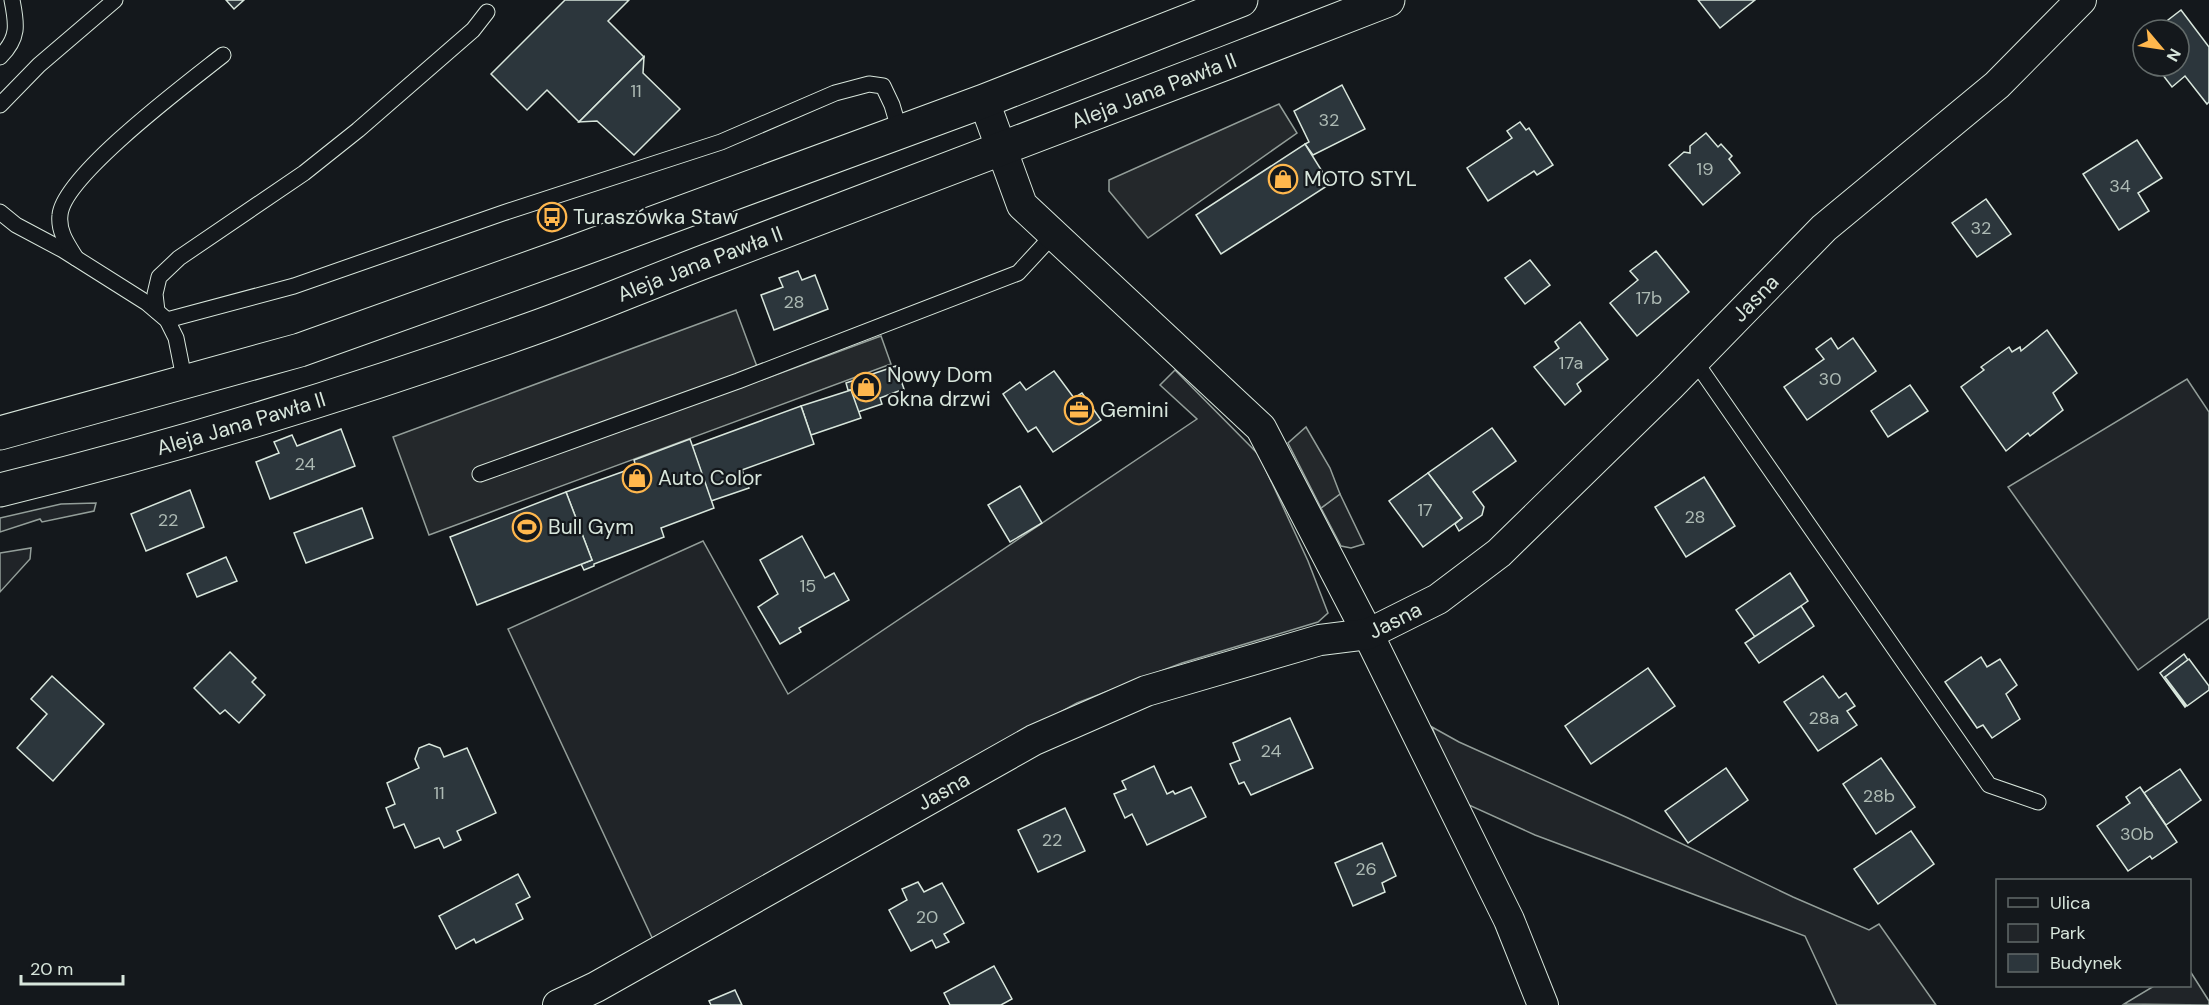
<svg xmlns="http://www.w3.org/2000/svg" width="2209" height="1005" viewBox="0 0 2209 1005" font-family="'DM Sans',sans-serif">
<rect width="100%" height="100%" fill="#14181c"/>
<g fill="#202428" stroke="#939e99" stroke-width="1.5">
<polygon points="1175,370 1259,455 1308,561 1328,613 1318,622 1182,663 1077,703 921,788 655,944 508,629 703,541 788,694 1197,419 1160,385"/>
<polygon points="2187,379 2209,412 2209,618 2138,670 2008,487"/>
<polygon points="1340,494 1364,544 1351,548 1341,546 1321,508"/>
<polygon points="96,503 94,511 42,522 40,519 0,532 0,518 61,504"/>
<polygon points="31,548 30,559 0,592 0,553"/>
<polygon points="1432,727 1459,742 1628,818 1793,897 1869,930 1879,924 1936,1005 1837,1005 1805,936 1535,835 1460,801"/>
<polygon points="2190,971 2209,1001 2209,1005 2124,1004 2154,986 2190,986"/>
</g>
<g fill="#24282b" stroke="#939e99" stroke-width="1.5">
<polygon points="1279,104 1297,133 1148,238 1109,191 1109,180"/>
<polygon points="736,310 762,380 881,336 891,364 429,535 393,437"/>
<polygon points="1306,427 1330,468 1340,494 1321,508 1288,443"/>
</g>
<g fill="#2c363c" stroke="#d8e6dc" stroke-width="1.5">
<polygon points="226,0 244,0 234,9"/>
<polygon points="565,0 629,0 608,21 644,57 579,122 547,90 527,110 491,74"/>
<polygon points="1698,0 1755,0 1720,28"/>
<polygon points="2181,10 2209,47 2209,102 2207,104 2185,76 2172,87 2156,66 2179,66 2179,30 2155,30"/>
<polygon points="644,57 643,73 680,109 634,155 597,121 579,122"/>
<polygon points="1342,85 1365,129 1313,155 1305,144 1309,142 1294,111"/>
<polygon points="1520,122 1526,130 1529,128 1553,165 1537,175 1534,171 1488,201 1467,168 1512,138 1507,131"/>
<polygon points="1706,133 1718,147 1721,144 1732,156 1729,159 1740,173 1703,205 1669,165 1684,152 1690,153 1690,146"/>
<polygon points="2137,140 2162,178 2138,193 2149,211 2119,230 2083,174"/>
<polygon points="1305,144 1330,184 1221,254 1196,215"/>
<polygon points="1986,199 2011,234 1977,257 1952,223"/>
<polygon points="1656,251 1689,292 1637,336 1610,303 1638,280 1630,271"/>
<polygon points="1530,260 1550,285 1525,304 1505,278"/>
<polygon points="798,271 802,280 815,275 828,309 774,330 761,295 783,287 779,278"/>
<polygon points="1580,322 1608,359 1577,384 1581,391 1565,405 1534,367 1559,348 1555,342"/>
<polygon points="2047,330 2077,373 2053,393 2063,410 2030,436 2028,433 2006,451 1961,387 1984,370 1981,367 2009,347 2012,352 2020,347 2021,351"/>
<polygon points="1831,338 1838,349 1853,338 1876,371 1807,420 1784,387 1824,359 1816,349"/>
<polygon points="896,366 904,389 880,398 882,404 858,412 851,390 848,390 846,383"/>
<polygon points="1054,371 1074,398 1082,393 1101,420 1053,452 1036,427 1028,432 1003,394 1020,382 1026,390"/>
<polygon points="1910,385 1928,411 1888,437 1871,411"/>
<polygon points="851,390 861,418 811,435 801,406"/>
<polygon points="801,406 814,444 742,470 749,488 711,501 692,446"/>
<polygon points="1492,428 1516,461 1473,492 1484,507 1482,515 1459,531 1455,524 1462,518 1428,473"/>
<polygon points="341,429 355,466 270,499 256,462 279,453 274,442 292,435 297,446"/>
<polygon points="690,439 714,508 661,528 664,537 594,564 594,566 584,570 581,564 592,560 566,492 636,467 634,460"/>
<polygon points="1428,473 1462,518 1423,547 1389,501"/>
<polygon points="1704,477 1735,526 1686,557 1655,507"/>
<polygon points="1020,486 1042,523 1010,542 988,505"/>
<polygon points="190,490 204,527 146,551 131,514"/>
<polygon points="566,492 592,560 477,605 450,537"/>
<polygon points="362,508 373,538 306,563 294,533"/>
<polygon points="802,536 825,578 834,573 849,600 799,628 801,632 780,644 758,607 778,594 760,560"/>
<polygon points="226,557 237,581 197,597 187,574"/>
<polygon points="1790,573 1808,601 1755,637 1736,610"/>
<polygon points="1801,606 1814,626 1759,663 1745,643"/>
<polygon points="230,652 256,678 252,682 265,695 239,723 225,710 220,714 194,688"/>
<polygon points="2184,654 2188,660 2165,677 2186,706 2185,707 2160,673"/>
<polygon points="1981,657 1987,667 2000,659 2017,685 2006,694 2020,719 1992,738 1983,725 1977,728 1945,682"/>
<polygon points="2189,659 2209,686 2209,690 2187,706 2165,677"/>
<polygon points="1648,668 1675,706 1591,764 1565,726"/>
<polygon points="52,676 104,724 53,781 17,748 47,714 31,699"/>
<polygon points="1823,676 1839,698 1846,693 1855,706 1847,711 1857,725 1818,751 1784,702"/>
<polygon points="1290,718 1313,768 1251,795 1244,782 1239,784 1230,764 1240,760 1233,743"/>
<polygon points="429,744 440,748 444,757 467,748 496,813 457,831 461,840 444,848 439,838 415,848 404,824 394,828 386,808 395,804 387,783 419,768 415,759 419,748"/>
<polygon points="1881,758 1915,807 1876,834 1843,784"/>
<polygon points="1154,766 1167,794 1173,791 1175,794 1191,787 1206,817 1147,845 1132,814 1125,818 1114,794 1126,789 1122,781"/>
<polygon points="1726,768 1748,800 1688,843 1665,811"/>
<polygon points="2180,769 2201,800 2166,825 2144,793"/>
<polygon points="2140,787 2177,842 2152,859 2150,856 2128,871 2097,826 2130,803 2126,797"/>
<polygon points="1065,808 1085,851 1038,872 1018,830"/>
<polygon points="1911,831 1934,864 1878,904 1854,869"/>
<polygon points="1382,843 1396,876 1382,883 1385,892 1353,906 1335,863"/>
<polygon points="518,874 530,897 516,904 523,919 476,943 474,939 456,949 439,916"/>
<polygon points="918,882 924,892 942,883 964,923 944,934 949,942 936,948 932,940 911,951 889,910 907,900 902,889"/>
<polygon points="994,966 1012,999 1001,1005 950,1005 944,993"/>
<polygon points="735,990 742,1005 711,1005 709,1001"/>
</g>
<g fill="none" stroke-linecap="round" stroke-linejoin="round">
<g stroke="#d8e6dc" stroke-width="17">
<g id="lane">
<path d="M0,57C19,38 17,25 12,0"/>
<polyline points="0,105 39,65 115,0"/>
<polyline points="0,212 16,225 63,250 147,303 167,320 176,338 185,383"/>
<path d="M76,258C68,245 58,232 60,215C63,176 189,82 223,55"/>
<polyline points="157,311 155,294 159,277 179,258 304,173 358,130 473,30 487,12"/>
<polyline points="167,320 294,286 503,213 721,142 835,93 869,84 883,86 892,105 900,132"/>
<polyline points="1695,361 1989,785 2038,802"/>
<polyline points="480,474 738,381 1018,273 1054,234"/>
</g>
</g>
<g stroke="#d8e6dc" stroke-width="32">
<g id="street">
<polyline points="984,101 1022,205 1261,428 1368,634 1509,920 1543,1005"/>
<path id="s1" d="M558,1005L596,987L1034,740L1146,691L1320,640L1368,634L1438,599L1499,553L1670,386L1824,228L1997,85L2081,0"/>
</g>
</g>
<g stroke="#d8e6dc" stroke-width="35">
<g id="primary">
<polyline points="0,433 300,350 574,252 984,101 1241,0"/>
<path id="s2" d="M0,490C180,446 357,391 531,329C594,307 655,280 717,257C942,173 1165,87 1388,0"/>
</g>
</g>
<use href="#lane" stroke="#14181c" stroke-width="15"/>
<use href="#street" stroke="#14181c" stroke-width="30"/>
<use href="#primary" stroke="#14181c" stroke-width="33"/>
</g>
<defs>
<g id="shop-ring" transform="scale(1.5)"><circle r="9.5" fill="#14181c" stroke="#ffb74d" stroke-width="1.5"/><path d="M-5-2.5h2.3a2.7 3.5 0 0 1 5.4 0H5L5.5 6h-11ZM-1.5-2.5h3a1.5 2.3 0 0 0-3 0Z" fill="#ffb74d"/></g>
<g id="bus-ring" transform="scale(1.5)"><circle r="9.5" fill="#14181c" stroke="#ffb74d" stroke-width="1.5"/><path d="M-5-6H5V4H4V6H2V4H-2V6H-4V4H-5ZM-3.5-4V0h7V-4ZM-3.5 1.2v1.5H-2V1.2ZM2 1.2v1.5H3.5V1.2Z" fill="#ffb74d"/></g>
<g id="office-ring" transform="scale(1.5)"><circle r="9.5" fill="#14181c" stroke="#ffb74d" stroke-width="1.5"/><path d="M-6-3h4V-5.5h4V-3h4V5H-6ZM-1-4.5V-3h2v-1.5ZM-6 0V1H6V0Z" fill="#ffb74d"/></g>
<g id="stadium-ring" transform="scale(1.5)"><circle r="9.5" fill="#14181c" stroke="#ffb74d" stroke-width="1.5"/><path d="M0-5a6.5 5 0 1 0 0 10a6.5 5 0 1 0 0-10ZM-3.5-1.8h7v3.6h-7Z" fill="#ffb74d"/></g>
</defs>
<g fill-rule="evenodd">
<use href="#shop-ring" x="1283" y="179"/>
<use href="#bus-ring" x="552" y="217"/>
<use href="#shop-ring" x="866" y="387"/>
<use href="#office-ring" x="1079" y="410"/>
<use href="#shop-ring" x="637" y="478"/>
<use href="#stadium-ring" x="527" y="527"/>
</g>
<g text-anchor="middle" stroke-width="4.5" stroke-linejoin="round" paint-order="stroke">
<g font-size="18" fill="#adbab4">
<text x="636" y="97">11</text>
<text x="1329" y="126">32</text>
<text x="1705" y="175">19</text>
<text x="2120" y="192">34</text>
<text x="1981" y="234">32</text>
<text x="1649" y="304">17b</text>
<text x="794" y="308">28</text>
<text x="1571" y="369">17a</text>
<text x="1830" y="385">30</text>
<text x="305" y="470">24</text>
<text x="1425" y="516">17</text>
<text x="1695" y="523">28</text>
<text x="168" y="526">22</text>
<text x="808" y="592">15</text>
<text x="1824" y="724">28a</text>
<text x="1271" y="757">24</text>
<text x="439" y="799">11</text>
<text x="1879" y="802">28b</text>
<text x="2137" y="840">30b</text>
<text x="1052" y="846">22</text>
<text x="1366" y="875">26</text>
<text x="927" y="923">20</text>
</g>
<g font-size="21" fill="#d8e6dc" stroke="#14181c">
<text dy="7" stroke="none"><textPath href="#s2" startOffset="1222">Aleja Jana Pawła II</textPath></text>
<text dy="7" stroke="none"><textPath href="#s2" startOffset="736">Aleja Jana Pawła II</textPath></text>
<text dy="7" stroke="none"><textPath href="#s1" startOffset="1413">Jasna</textPath></text>
<text dy="7" stroke="none"><textPath href="#s2" startOffset="250">Aleja Jana Pawła II</textPath></text>
<text dy="7" stroke="none"><textPath href="#s1" startOffset="927">Jasna</textPath></text>
<text dy="7" stroke="none"><textPath href="#s1" startOffset="441">Jasna</textPath></text>
</g>
<g font-size="21" fill="#d8e6dc" stroke="#14181c" text-anchor="start">
<text x="1304" y="186">MOTO STYL</text>
<text x="573" y="224">Turaszówka Staw</text>
<text x="887" y="382">Nowy Dom<tspan x="887" dy="24">okna drzwi</tspan></text>
<text x="1100" y="417">Gemini</text>
<text x="658" y="485">Auto Color</text>
<text x="548" y="534">Bull Gym</text>
</g>
</g>
<rect x="1996" y="879" width="195" height="108" fill="#14181c" stroke="#626a69" stroke-width="1.5"/>
<rect x="2008" y="898" width="30" height="9" fill="#14181c" stroke="#626a69" stroke-width="1.5"/>
<text x="2050" y="909" font-size="18" fill="#d8e6dc">Ulica</text>
<rect x="2008" y="924" width="30" height="18" fill="#202428" stroke="#626a69" stroke-width="1.5"/>
<text x="2050" y="939" font-size="18" fill="#d8e6dc">Park</text>
<rect x="2008" y="954" width="30" height="18" fill="#2c363c" stroke="#626a69" stroke-width="1.5"/>
<text x="2050" y="969" font-size="18" fill="#d8e6dc">Budynek</text>
<g transform="translate(2161 48) rotate(119)"><circle r="28" fill="#14181c" stroke="#626a69" stroke-width="1.5"/>
<path d="M0-4.5L10 22L0 15L-10 22Z" fill="#ffb74d"/>
<text y="-9" font-size="16" font-weight="bold" text-anchor="middle" fill="#d8e6dc">N</text>
</g>
<path d="M21 975v9h102v-9" fill="none" stroke="#d8e6dc" stroke-width="3"/>
<text x="30" y="975" font-size="18" fill="#d8e6dc" stroke="#14181c" stroke-width="4.5" paint-order="stroke">20 m</text>
</svg>
